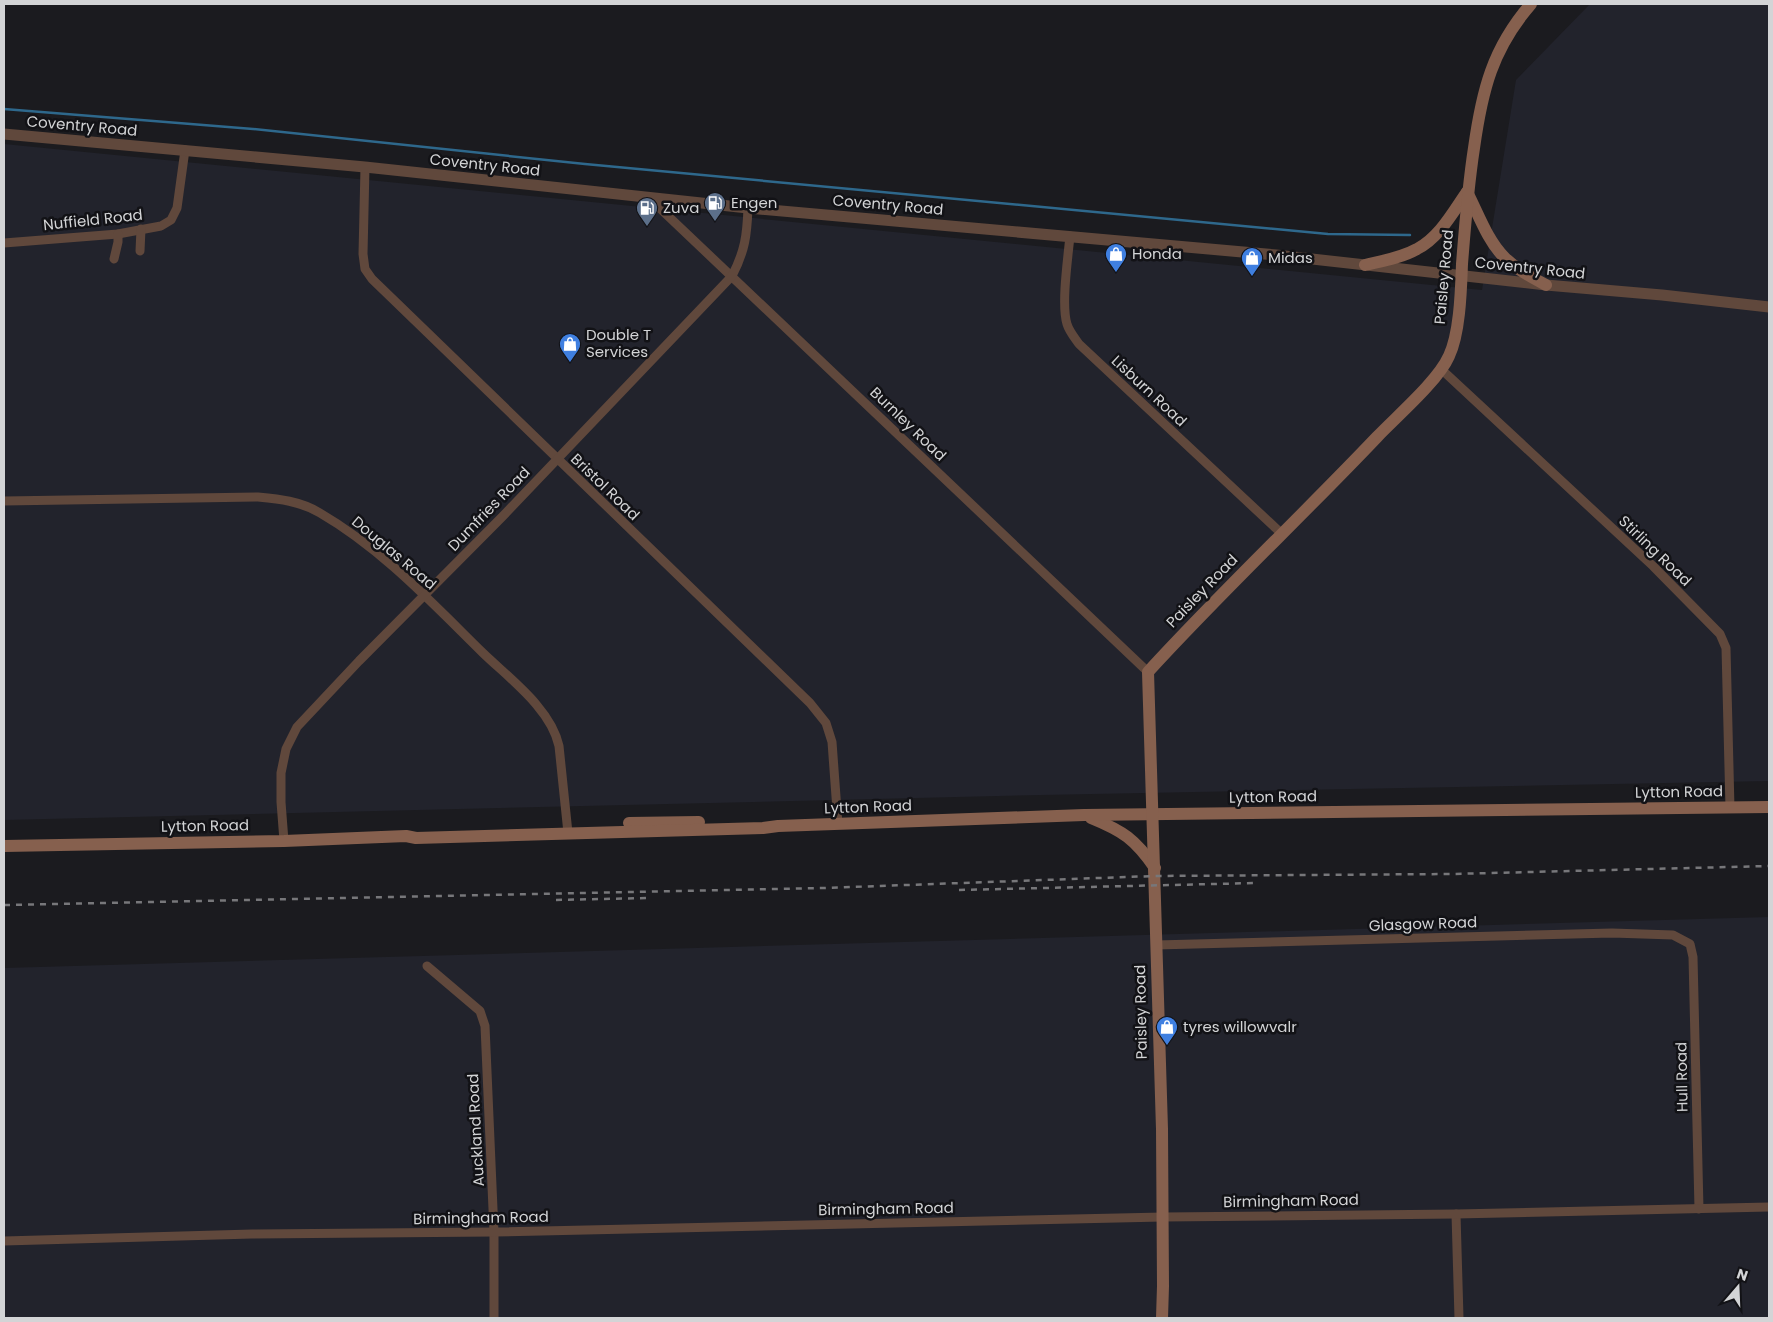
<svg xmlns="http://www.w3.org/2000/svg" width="1773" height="1322" viewBox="0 0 1773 1322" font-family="Poppins,sans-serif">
<rect width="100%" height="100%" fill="#1b1b1f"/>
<g fill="#22232c">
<polygon points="1590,4 1769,4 1769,781 1041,795 4,820 4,144 1482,290 1516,80"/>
<polygon points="1769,917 1769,1318 4,1318 4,968"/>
</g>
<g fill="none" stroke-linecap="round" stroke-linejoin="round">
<polyline stroke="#2e688c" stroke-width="2.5" points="4,109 253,129 585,164 1328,234 1410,235"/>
<g stroke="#60483c" stroke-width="9">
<polyline points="365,167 363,254 365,269 372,279 810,703 826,723 832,742 838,824"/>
<polyline points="648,197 1148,672"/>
<path d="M1070,236C1068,257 1061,305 1067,324C1069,331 1074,337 1079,344L1282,534"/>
<polyline points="4,243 118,234 161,226 171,220 177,208 185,150"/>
<polyline points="140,251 141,229"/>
<polyline points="114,259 118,242 118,234"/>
<polyline points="1441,369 1653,566 1720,634 1726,648 1730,808"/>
<path d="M4,501L258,497C279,499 300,501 320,513C382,549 432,603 483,653C510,679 551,709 559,746L568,833"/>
<path d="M284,841L281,802V773L286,749L297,727L359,661L502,517L732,276C745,251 747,235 748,208"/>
<polyline points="1156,945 1612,933 1673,935 1690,944 1693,957 1699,1209"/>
<polyline points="427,966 480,1011 485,1026 494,1232 494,1318"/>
<polyline points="1456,1214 1459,1318"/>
<polyline points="4,1241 252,1234 494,1232 1163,1217 1456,1214 1769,1207"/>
</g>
<polyline stroke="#60483c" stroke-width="11" points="4,134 365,167 748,208 1276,255 1546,285 1662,295 1769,307"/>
<g stroke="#86604e" stroke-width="12">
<path d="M1467,192C1478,213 1487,240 1504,257C1516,269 1531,277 1546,285"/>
<path d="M1365,265C1382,261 1401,258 1417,249C1439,238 1453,212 1467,192"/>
<path d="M1091,818C1123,831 1135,839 1155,868"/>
<polyline points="629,823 699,822"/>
<polyline points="4,846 284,841 406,836 416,838 763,828 778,826 1084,815 1769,807"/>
<path d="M1162,1318L1163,1286L1162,1129L1148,672C1222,591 1302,516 1377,437C1397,416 1438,381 1449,356C1460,333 1461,290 1462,264C1465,225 1468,187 1474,148C1482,91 1492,49 1531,4"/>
</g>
<g stroke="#77777a" stroke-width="2.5" stroke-dasharray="6 6" stroke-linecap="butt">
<polyline points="959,890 1256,883"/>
<polyline points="556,900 646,898"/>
<polyline points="4,905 824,888 1154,876 1451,874 1769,866"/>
</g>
</g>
<defs>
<g id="fuel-pin" transform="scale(1.125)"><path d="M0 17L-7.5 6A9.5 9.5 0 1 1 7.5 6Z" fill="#5c6f8a" stroke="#121216"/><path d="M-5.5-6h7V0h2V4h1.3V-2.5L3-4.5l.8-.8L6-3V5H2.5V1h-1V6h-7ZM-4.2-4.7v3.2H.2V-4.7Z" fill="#fff"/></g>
<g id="shop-pin" transform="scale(1.125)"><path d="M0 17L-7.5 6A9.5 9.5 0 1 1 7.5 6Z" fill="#3f7fe0" stroke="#121216"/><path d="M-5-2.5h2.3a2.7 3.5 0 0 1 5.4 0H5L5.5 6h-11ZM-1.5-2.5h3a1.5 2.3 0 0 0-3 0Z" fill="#fff"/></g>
</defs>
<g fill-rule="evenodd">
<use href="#fuel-pin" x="715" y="203"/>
<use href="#fuel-pin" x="647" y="208"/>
<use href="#shop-pin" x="1116" y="254"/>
<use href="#shop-pin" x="1252" y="258"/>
<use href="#shop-pin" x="570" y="344"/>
<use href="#shop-pin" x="1167" y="1027"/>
</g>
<g text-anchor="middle" stroke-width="5" stroke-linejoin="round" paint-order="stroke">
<g font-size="15" fill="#d3d4d6" stroke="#121216">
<text transform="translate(82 126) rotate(5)" y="5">Coventry Road</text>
<text transform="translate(485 165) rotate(6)" y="5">Coventry Road</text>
<text transform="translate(888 205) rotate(5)" y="5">Coventry Road</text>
<text transform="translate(93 220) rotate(-6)" y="5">Nuffield Road</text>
<text transform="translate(1530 268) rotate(6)" y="5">Coventry Road</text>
<text transform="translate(1444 277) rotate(-85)" y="5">Paisley Road</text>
<text transform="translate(1149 391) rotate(43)" y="5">Lisburn Road</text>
<text transform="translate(908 424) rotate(44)" y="5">Burnley Road</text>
<text transform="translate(605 487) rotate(44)" y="5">Bristol Road</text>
<text transform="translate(489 509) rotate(-46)" y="5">Dumfries Road</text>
<text transform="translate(1655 551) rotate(44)" y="5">Stirling Road</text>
<text transform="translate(394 553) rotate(40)" y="5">Douglas Road</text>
<text transform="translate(1202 591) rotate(-46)" y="5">Paisley Road</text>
<text transform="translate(1679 792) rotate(-1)" y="5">Lytton Road</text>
<text transform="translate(1273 797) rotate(-1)" y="5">Lytton Road</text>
<text transform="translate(868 807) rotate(-2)" y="5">Lytton Road</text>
<text transform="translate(205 826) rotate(-1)" y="5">Lytton Road</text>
<text transform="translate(1423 924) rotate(-2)" y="5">Glasgow Road</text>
<text transform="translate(1141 1012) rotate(-91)" y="5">Paisley Road</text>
<text transform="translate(1682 1077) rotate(-91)" y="5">Hull Road</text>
<text transform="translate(476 1130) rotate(-93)" y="5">Auckland Road</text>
<text transform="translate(1291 1201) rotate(-1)" y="5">Birmingham Road</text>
<text transform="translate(886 1209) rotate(-1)" y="5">Birmingham Road</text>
<text transform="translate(481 1218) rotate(-1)" y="5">Birmingham Road</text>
</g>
<g font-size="15" fill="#d3d4d6" stroke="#121216" text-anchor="start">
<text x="731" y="208">Engen</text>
<text x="663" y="213">Zuva</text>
<text x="1132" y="259">Honda</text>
<text x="1268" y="263">Midas</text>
<text x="586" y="340">Double T<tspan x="586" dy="17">Services</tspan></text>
<text x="1183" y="1032">tyres willowvalr</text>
</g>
</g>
<rect width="1773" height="1322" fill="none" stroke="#d3d4d6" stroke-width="10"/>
<g transform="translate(1738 1287) rotate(19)" stroke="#121216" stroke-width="4" paint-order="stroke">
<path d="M0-4L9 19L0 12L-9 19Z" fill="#d3d4d6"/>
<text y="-8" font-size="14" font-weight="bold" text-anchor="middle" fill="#d3d4d6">N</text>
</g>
</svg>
